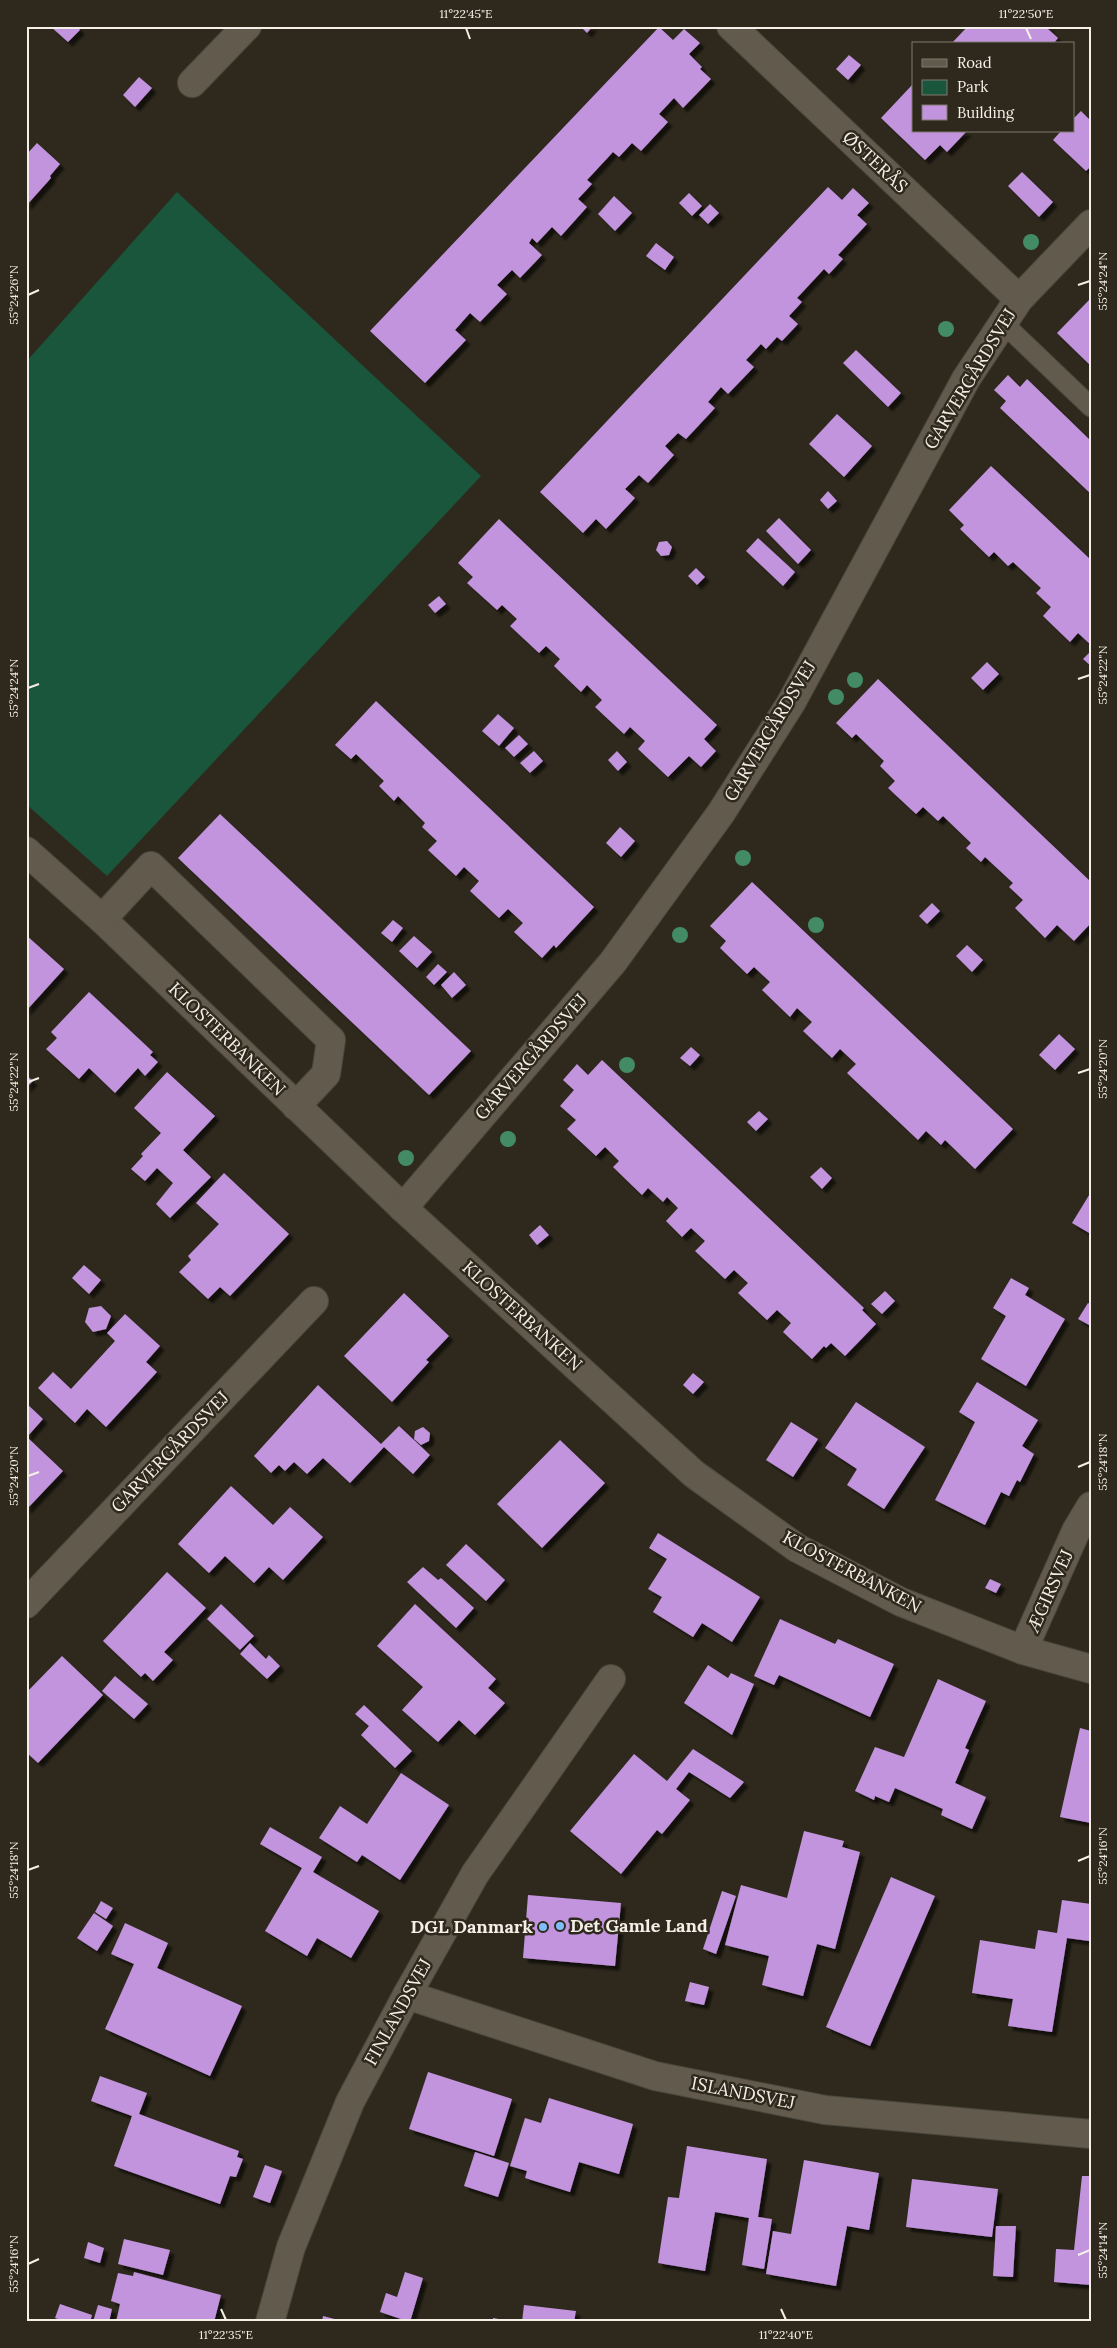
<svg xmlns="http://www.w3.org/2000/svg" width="1117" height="2348" viewBox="0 0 1117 2348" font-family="Lora,serif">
<defs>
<filter id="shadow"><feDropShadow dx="4.5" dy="4.5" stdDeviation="1" flood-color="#0009"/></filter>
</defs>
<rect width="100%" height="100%" fill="#2f291d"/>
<polygon fill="#1a563c" points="177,192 481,476 107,876 26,804 26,362"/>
<g fill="#c294de" filter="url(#shadow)">
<polygon points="50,26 77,26 80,30 68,42"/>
<polygon points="580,26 593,26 587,33"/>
<polygon points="968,26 1051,26 1048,29 1058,38 1053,44 951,44"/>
<polygon points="659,27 673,40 684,29 700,43 689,54 702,67 700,69 711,79 683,108 674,98 659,114 668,122 641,151 632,143 619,157 613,152 587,180 592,184 578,199 587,207 561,236 552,227 537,243 532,238 529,243 542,255 520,278 512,270 497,285 507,294 480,322 470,313 455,330 466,340 425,383 370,331"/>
<polygon points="849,55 861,65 848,80 836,69"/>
<polygon points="139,77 152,88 135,107 123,95"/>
<polygon points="913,84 913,131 967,131 947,152 940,145 925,160 881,118"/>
<polygon points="1081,111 1091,121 1091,166 1086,171 1053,140 1061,131 1073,131 1073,119"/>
<polygon points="37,143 60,164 50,176 51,178 26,206 26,155"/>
<polygon points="1022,172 1053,202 1039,217 1008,186"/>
<polygon points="828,187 842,200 853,188 869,203 857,215 867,224 838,255 843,259 829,274 824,269 797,298 802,302 789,316 798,324 782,341 777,337 766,349 761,344 746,360 754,367 728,394 721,387 708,402 715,408 686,439 678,433 665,446 674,455 648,483 639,475 625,489 635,498 606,529 596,519 583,533 540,492"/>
<polygon points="689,193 702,206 692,216 679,203"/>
<polygon points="614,196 632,213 615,231 598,214"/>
<polygon points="710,204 719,213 708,224 699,215"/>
<polygon points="656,243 674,257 665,270 646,256"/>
<polygon points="1091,298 1091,366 1057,333"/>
<polygon points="856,350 901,393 888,407 843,363"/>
<polygon points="1008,375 1020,387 1027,379 1091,441 1091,494 1000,408 1006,401 994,390"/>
<polygon points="837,414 872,446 844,477 809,444"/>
<polygon points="991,466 1091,560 1091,645 1078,633 1070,642 1043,616 1051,607 1036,593 1041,588 1013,562 1008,566 994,552 989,557 960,529 964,525 949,510"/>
<polygon points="828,491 837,501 828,509 820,500"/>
<polygon points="779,518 811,550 798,564 766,531"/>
<polygon points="499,519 717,725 704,739 716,751 701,767 689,756 668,777 638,749 645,741 630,727 624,734 595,707 602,700 587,685 581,692 554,666 560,659 546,646 539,653 510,626 517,619 502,605 497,610 467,583 473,577 458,563"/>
<polygon points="758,538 795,572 783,586 746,551"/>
<polygon points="667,541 672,547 669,555 661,556 656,550 659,542"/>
<polygon points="696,568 705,577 697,585 688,576"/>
<polygon points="439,596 446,604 435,613 428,605"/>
<polygon points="1091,651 1091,666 1083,659"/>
<polygon points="987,662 999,674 983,690 971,678"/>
<polygon points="878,679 1091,882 1091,923 1074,941 1057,925 1045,938 1015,908 1023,900 1009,887 1013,883 985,857 981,862 966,848 971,843 943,816 938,821 923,807 916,814 888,788 895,781 880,766 884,761 856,734 852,738 836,723"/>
<polygon points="376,701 594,907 556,948 554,945 542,958 514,932 523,923 508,909 499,918 470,891 479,881 464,867 456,876 428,850 437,841 422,827 425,823 398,796 394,801 379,786 384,781 356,754 351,759 335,745"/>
<polygon points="498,714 514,728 499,746 482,731"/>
<polygon points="519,735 528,744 514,757 505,748"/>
<polygon points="534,751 543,761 530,773 520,763"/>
<polygon points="617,751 627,762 618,771 608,760"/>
<polygon points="220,814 471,1051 429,1095 178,858"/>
<polygon points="620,827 635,841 621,857 606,843"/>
<polygon points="752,882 1013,1129 975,1169 945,1140 941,1145 926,1131 918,1140 847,1073 856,1064 840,1049 832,1058 803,1031 812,1022 797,1008 790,1017 762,990 770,982 754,967 747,974 720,948 726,941 710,926"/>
<polygon points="932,903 940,911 927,924 919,916"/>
<polygon points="393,920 403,928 392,942 381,933"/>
<polygon points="26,935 64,969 26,1011"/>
<polygon points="414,936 432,952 417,968 399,951"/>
<polygon points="967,945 983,960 972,972 956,956"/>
<polygon points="438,964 447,972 434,985 426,977"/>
<polygon points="454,972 466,985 452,998 441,985"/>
<polygon points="89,992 153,1052 150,1055 158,1062 145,1076 138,1068 115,1093 89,1068 79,1079 46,1049 57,1038 51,1032"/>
<polygon points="1059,1034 1075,1049 1055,1070 1039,1055"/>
<polygon points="691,1047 700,1055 690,1066 680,1058"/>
<polygon points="602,1060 864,1308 862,1310 876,1324 845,1356 831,1343 826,1348 824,1346 812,1359 783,1332 791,1323 777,1310 767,1320 738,1293 748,1283 734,1270 725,1279 695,1251 705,1241 691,1228 682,1237 666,1221 678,1208 667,1197 663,1202 648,1188 642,1195 613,1167 619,1161 605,1147 596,1156 567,1129 576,1120 560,1106 574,1090 563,1080 577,1064 588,1075"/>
<polygon points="167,1072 215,1116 183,1150 211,1177 170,1218 156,1204 173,1183 157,1168 145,1181 131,1169 143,1156 141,1154 161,1133 134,1108"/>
<polygon points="26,1075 33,1081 26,1088"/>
<polygon points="759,1111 768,1119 756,1131 747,1122"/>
<polygon points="821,1167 832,1178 822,1189 810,1177"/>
<polygon points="224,1173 289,1234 230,1296 220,1287 208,1299 179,1272 191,1260 188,1256 219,1224 196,1203"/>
<polygon points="1091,1192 1091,1234 1072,1223"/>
<polygon points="540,1225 549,1235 537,1245 529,1235"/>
<polygon points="84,1265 101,1280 89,1294 72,1278"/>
<polygon points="1011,1278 1029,1288 1025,1295 1065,1319 1026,1386 981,1359 1006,1316 993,1308"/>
<polygon points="885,1291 895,1301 882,1314 871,1304"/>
<polygon points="404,1293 449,1336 426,1360 429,1362 392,1402 344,1356"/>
<polygon points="1088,1303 1091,1305 1091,1326 1078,1319"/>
<polygon points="101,1306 111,1316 106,1329 93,1332 85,1322 89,1308"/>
<polygon points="125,1314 160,1346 146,1362 157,1372 106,1427 87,1409 75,1423 38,1388 53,1372 71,1389 115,1341 107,1333"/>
<polygon points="693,1373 704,1382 693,1394 683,1385"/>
<polygon points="977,1382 1038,1420 1022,1446 1034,1454 1020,1482 1017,1480 1009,1496 1001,1492 985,1525 935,1500 975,1422 959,1412"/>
<polygon points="318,1385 381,1444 399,1426 430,1455 413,1474 384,1447 350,1483 323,1458 307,1474 294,1462 285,1471 279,1465 271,1473 254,1456"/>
<polygon points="856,1402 925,1447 884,1509 847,1485 857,1469 825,1448"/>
<polygon points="26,1403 43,1419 27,1437 63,1471 26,1510"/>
<polygon points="791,1422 818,1439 793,1477 766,1460"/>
<polygon points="423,1427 430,1433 429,1441 421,1445 414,1439 415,1431"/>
<polygon points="560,1440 605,1483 542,1548 497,1504"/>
<polygon points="231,1486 273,1525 290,1507 323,1537 283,1580 269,1567 254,1583 225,1556 209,1573 178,1544"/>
<polygon points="658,1533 760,1597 732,1642 702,1623 693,1637 653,1612 662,1597 648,1589 667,1559 649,1548"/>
<polygon points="466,1544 505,1580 486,1601 446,1565"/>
<polygon points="423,1567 438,1580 441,1578 474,1608 456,1628 407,1582"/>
<polygon points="167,1572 206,1608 164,1652 173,1660 153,1681 145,1673 141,1677 103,1641"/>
<polygon points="990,1579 1001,1584 996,1593 985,1588"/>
<polygon points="221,1604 254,1636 240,1650 207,1619"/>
<polygon points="415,1604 496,1679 488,1688 505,1703 475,1735 459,1720 438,1742 402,1710 423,1687 377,1646"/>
<polygon points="780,1619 835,1644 838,1639 894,1664 870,1717 779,1675 774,1685 754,1676"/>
<polygon points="250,1643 266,1659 269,1655 280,1666 267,1679 240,1654"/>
<polygon points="62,1656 103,1695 38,1763 26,1752 26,1693"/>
<polygon points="708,1665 728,1678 731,1673 754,1684 732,1735 684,1703"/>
<polygon points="115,1676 148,1704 134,1719 102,1691"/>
<polygon points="938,1679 986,1701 965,1748 969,1750 955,1783 986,1797 972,1829 941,1815 943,1809 895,1788 889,1802 875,1796 874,1800 855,1791 875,1747 904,1757"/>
<polygon points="364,1705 412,1751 395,1768 361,1735 369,1726 355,1714"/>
<polygon points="1080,1728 1091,1731 1091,1823 1060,1817"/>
<polygon points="693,1749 744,1782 730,1798 689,1772 676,1789 690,1800 662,1834 657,1830 621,1874 570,1831 634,1754 667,1781"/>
<polygon points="401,1773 449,1805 400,1880 362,1855 357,1862 319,1838 340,1806 367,1824"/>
<polygon points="270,1827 322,1857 313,1872 379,1911 351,1958 317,1938 307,1956 265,1931 302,1868 260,1844"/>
<polygon points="804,1831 844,1841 842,1847 860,1852 835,1949 817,1944 803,1996 762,1985 769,1956 725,1945 741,1885 787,1898"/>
<polygon points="891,1877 935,1896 870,2046 826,2027"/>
<polygon points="722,1891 736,1896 716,1954 703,1949"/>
<polygon points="528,1895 621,1903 615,1966 523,1958"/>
<polygon points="1062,1900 1091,1904 1091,1929 1089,1941 1067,1938 1052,2032 1008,2026 1013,1999 972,1993 980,1940 1035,1949 1038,1930 1057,1933"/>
<polygon points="101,1901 113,1908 106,1919 95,1912"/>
<polygon points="94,1913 113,1926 97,1951 77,1938"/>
<polygon points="125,1923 168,1943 157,1968 242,2006 210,2076 105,2029 134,1964 111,1954"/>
<polygon points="690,1982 709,1987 704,2005 685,2001"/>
<polygon points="428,2072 512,2099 494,2156 409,2129"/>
<polygon points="100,2076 147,2093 139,2114 239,2151 237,2157 243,2159 236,2177 230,2176 220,2204 114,2166 132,2116 91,2101"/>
<polygon points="549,2098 633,2124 619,2174 579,2162 570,2192 525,2178 527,2171 510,2166 525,2118 541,2123"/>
<polygon points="687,2146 767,2159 758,2217 772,2219 764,2269 742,2265 749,2218 715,2212 705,2271 658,2263 668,2197 679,2198"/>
<polygon points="475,2152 509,2163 498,2197 464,2186"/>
<polygon points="804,2160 879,2173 869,2230 847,2226 836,2286 766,2274 773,2231 791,2234"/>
<polygon points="265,2165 282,2171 270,2203 253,2197"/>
<polygon points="1082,2176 1091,2176 1091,2285 1054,2282 1056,2249 1074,2250"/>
<polygon points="912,2179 998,2189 992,2237 906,2227"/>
<polygon points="996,2226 1016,2226 1013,2277 993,2276"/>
<polygon points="124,2239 170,2250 163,2275 118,2264"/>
<polygon points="88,2242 104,2248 100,2263 84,2258"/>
<polygon points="134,2272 221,2295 214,2322 116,2322 120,2304 111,2301 118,2273 133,2276"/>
<polygon points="405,2272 423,2278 410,2322 380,2312 386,2293 397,2297"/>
<polygon points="60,2304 92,2315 90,2322 66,2322 55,2318"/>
<polygon points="98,2305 112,2309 109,2322 93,2322"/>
<polygon points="524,2305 576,2311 574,2322 522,2322"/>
<polygon points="323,2316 342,2321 342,2322 322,2322"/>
<polygon points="493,2318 510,2321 510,2322 493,2322"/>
</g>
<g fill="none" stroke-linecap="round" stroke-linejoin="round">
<g stroke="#4c473d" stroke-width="21">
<polyline id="service" points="1003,323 1091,407"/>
</g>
<g stroke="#4c473d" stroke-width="30">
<g id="minor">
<polyline points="731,26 1019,299"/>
<polyline points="192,83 247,26"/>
<polyline points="26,851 102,919 403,1208 694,1474 797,1548 901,1602 1023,1650 1091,1669"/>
<polyline points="102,919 151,866 331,1040 326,1074 296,1106"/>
<polyline points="403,1208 613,962 721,813 791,703 966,379 1019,299 1091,224"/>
<polyline points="26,1604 314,1301"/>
<polyline points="1023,1650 1076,1531 1091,1506"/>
<polyline points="407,1995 655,2076 825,2110 1091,2134"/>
<polyline points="270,2322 291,2247 350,2102 407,1995 475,1874 611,1679"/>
</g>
</g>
<use href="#service" stroke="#615a4d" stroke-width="19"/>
<use href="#minor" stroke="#615a4d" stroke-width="28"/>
</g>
<g fill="#438b65">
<circle cx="1031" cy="242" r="8"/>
<circle cx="946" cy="329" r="8"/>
<circle cx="855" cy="680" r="8"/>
<circle cx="836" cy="697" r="8"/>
<circle cx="743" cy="858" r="8"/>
<circle cx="816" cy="925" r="8"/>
<circle cx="680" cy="935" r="8"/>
<circle cx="627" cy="1065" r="8"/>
<circle cx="508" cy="1139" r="8"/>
<circle cx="406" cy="1158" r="8"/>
</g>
<path fill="none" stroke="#f4f0e8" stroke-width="2" d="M466,28L470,39M1026,28L1031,39M1078,285L1090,281M28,295L39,290M1078,679L1090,675M28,688L39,684M1078,1073L1090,1069M28,1082L39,1078M1078,1467L1090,1462M28,1476L39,1472M1078,1861L1090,1856M28,1870L39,1866M1078,2255L1090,2250M28,2264L39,2259M221,2309L226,2320M781,2309L786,2320"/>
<g fill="#80bdfa" stroke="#2f291d" stroke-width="2">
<circle cx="560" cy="1926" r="5"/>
<circle cx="543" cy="1927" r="5"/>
</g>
<g text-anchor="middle" stroke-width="5" stroke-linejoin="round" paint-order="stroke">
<g font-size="18" fill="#f4f0e8" stroke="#2f291d">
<text transform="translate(875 162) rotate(43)" y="6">ØSTERÅS</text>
<text transform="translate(970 379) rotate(-59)" y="6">GARVERGÅRDSVEJ</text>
<text transform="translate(770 731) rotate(-59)" y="6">GARVERGÅRDSVEJ</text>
<text transform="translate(227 1039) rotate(44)" y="6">KLOSTERBANKEN</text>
<text transform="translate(531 1057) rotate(-49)" y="6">GARVERGÅRDSVEJ</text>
<text transform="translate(522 1316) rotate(42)" y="6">KLOSTERBANKEN</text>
<text transform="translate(170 1452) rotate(-46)" y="6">GARVERGÅRDSVEJ</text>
<text transform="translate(852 1572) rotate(28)" y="6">KLOSTERBANKEN</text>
<text transform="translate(1050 1591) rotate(-66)" y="6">ÆGIRSVEJ</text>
<text transform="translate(398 2012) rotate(-61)" y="6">FINLANDSVEJ</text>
<text transform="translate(743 2093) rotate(11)" y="6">ISLANDSVEJ</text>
</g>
<g font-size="18" font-weight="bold" fill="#f4f0e8" stroke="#2f291d" text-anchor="start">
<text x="570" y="1932">Det Gamle Land</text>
<text x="533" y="1933" text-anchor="end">DGL Danmark</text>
</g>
</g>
<rect width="1117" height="2348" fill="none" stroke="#2f291d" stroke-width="55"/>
<rect x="912" y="42" width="162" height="90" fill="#2f291d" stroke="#7e796e"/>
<rect x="922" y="59" width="25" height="8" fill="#615a4d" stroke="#7e796e"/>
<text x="957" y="68" font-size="15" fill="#f4f0e8">Road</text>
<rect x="922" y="80" width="25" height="15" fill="#1a563c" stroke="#7e796e"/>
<text x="957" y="92" font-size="15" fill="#f4f0e8">Park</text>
<rect x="922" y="105" width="25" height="15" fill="#c294de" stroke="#7e796e"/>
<text x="957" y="118" font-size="15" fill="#f4f0e8">Building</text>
<rect x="28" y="28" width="1062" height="2292" fill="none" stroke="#f4f0e8" stroke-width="2"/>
<g font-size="12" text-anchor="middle" fill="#f4f0e8">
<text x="466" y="18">11°22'45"E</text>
<text x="1026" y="18">11°22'50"E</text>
<text transform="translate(1103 281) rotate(-90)" y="4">55°24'24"N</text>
<text transform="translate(14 295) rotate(-90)" y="4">55°24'26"N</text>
<text transform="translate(1103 675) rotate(-90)" y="4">55°24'22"N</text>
<text transform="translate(14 688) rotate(-90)" y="4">55°24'24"N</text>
<text transform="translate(1103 1069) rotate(-90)" y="4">55°24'20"N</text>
<text transform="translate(14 1082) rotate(-90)" y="4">55°24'22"N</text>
<text transform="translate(1103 1462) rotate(-90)" y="4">55°24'18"N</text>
<text transform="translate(14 1476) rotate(-90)" y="4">55°24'20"N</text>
<text transform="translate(1103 1856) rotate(-90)" y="4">55°24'16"N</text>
<text transform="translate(14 1870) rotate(-90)" y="4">55°24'18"N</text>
<text transform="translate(1103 2250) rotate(-90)" y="4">55°24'14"N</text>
<text transform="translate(14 2264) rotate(-90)" y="4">55°24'16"N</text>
<text x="226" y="2339">11°22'35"E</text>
<text x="786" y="2339">11°22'40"E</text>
</g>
</svg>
